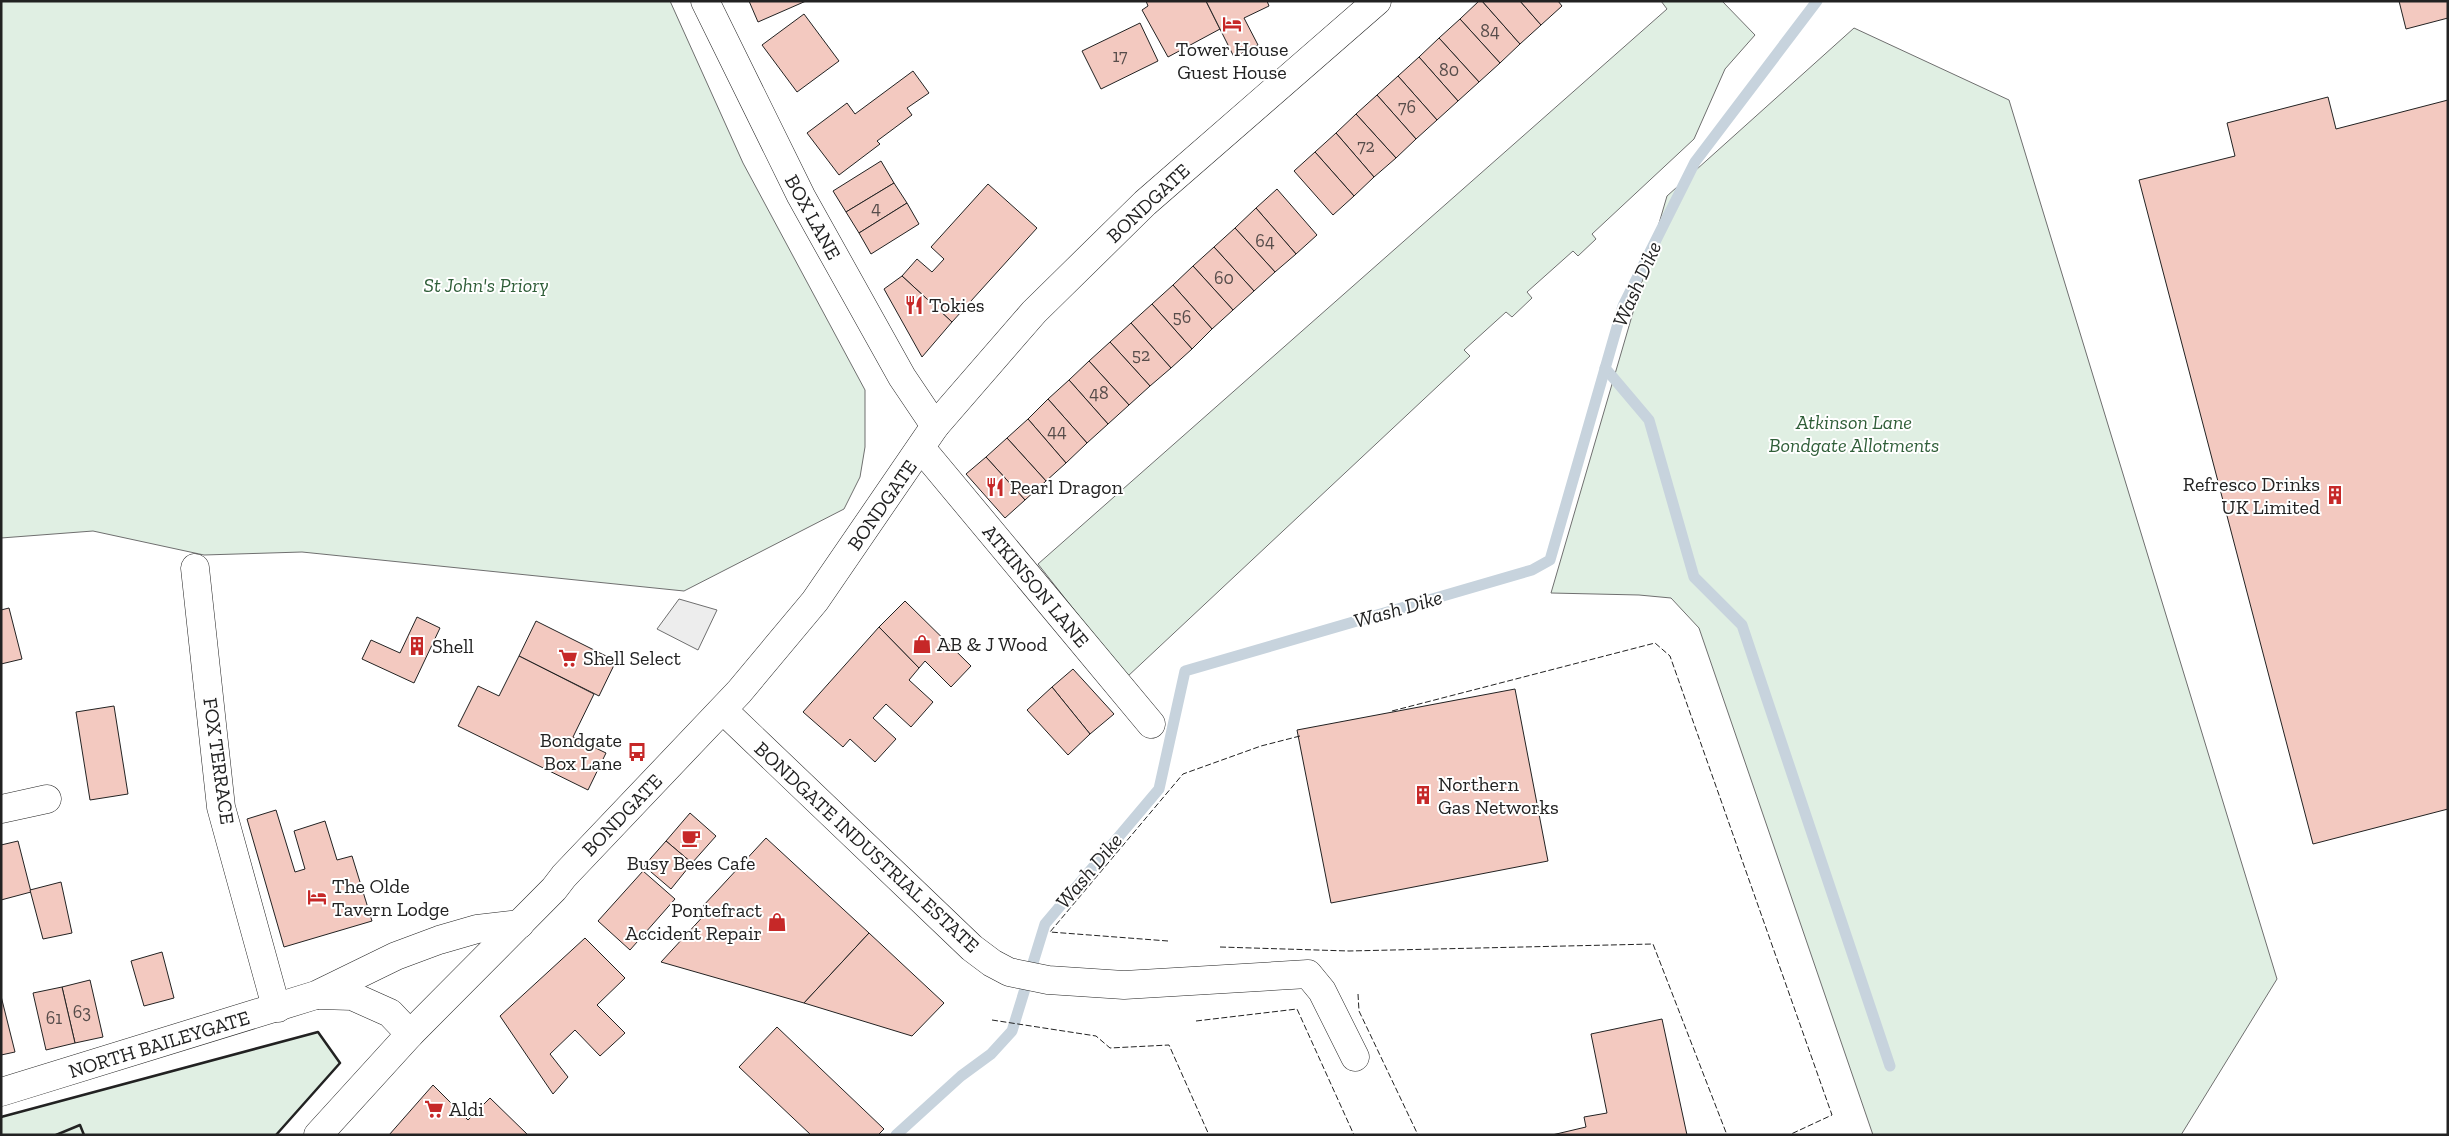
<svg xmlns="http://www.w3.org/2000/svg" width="2449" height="1136" viewBox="0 0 2449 1136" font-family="'Zilla Slab',serif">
<rect width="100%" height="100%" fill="#fff"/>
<g fill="#e0efe3" stroke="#6f6f6f">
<polygon points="1,1 670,1 743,163 865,390 865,447 860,477 844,509 684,591 302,552 204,555 93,531 1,538"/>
<polygon points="1661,1 1722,1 1755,35 1725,69 1694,139 1592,234 1596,239 1578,256 1573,251 1527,292 1532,298 1512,317 1506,312 1464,350 1470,356 1127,677 1038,564 1667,9"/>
<polygon points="1854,28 2009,100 2277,979 2181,1135 1873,1135 1699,628 1671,598 1639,595 1551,593 1667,196"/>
<polygon points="318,1032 340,1063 276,1135 1,1135 1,1117"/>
</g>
<polygon fill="#ededed" stroke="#6f6f6f" points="679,599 717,610 698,650 657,629"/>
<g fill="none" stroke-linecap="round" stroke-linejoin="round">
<g stroke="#c7d3dd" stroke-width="11">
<polyline points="1605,368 1649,420 1694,577 1742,625 1890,1066"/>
<polyline points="896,1135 961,1076 991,1054 1012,1031 1045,924 1159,789 1185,671 1532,570 1550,560 1623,306 1695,162 1817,1"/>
</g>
</g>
<g fill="#f3c9c0" stroke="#222">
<polygon points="749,1 806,1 758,22"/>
<polygon points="1146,1 1206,1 1220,29 1168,57 1142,10 1148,6"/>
<polygon points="1206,1 1267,1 1269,6 1244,18 1258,45 1234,57"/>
<polygon points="1479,1 1482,1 1520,44 1500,63 1460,19"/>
<polygon points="1482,1 1520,1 1541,25 1520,44"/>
<polygon points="1520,1 1558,1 1562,6 1541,25"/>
<polygon points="2399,1 2448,1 2448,18 2406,29"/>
<polygon points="804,14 839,61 797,92 762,45"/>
<polygon points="1460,19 1500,63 1479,82 1439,38"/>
<polygon points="1140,23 1158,61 1101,89 1082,51"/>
<polygon points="1439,38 1479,82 1458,101 1419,57"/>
<polygon points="1419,57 1458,101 1437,120 1398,76"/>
<polygon points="913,71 929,93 907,108 912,115 877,141 880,144 839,175 807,133 847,103 855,114"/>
<polygon points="1398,76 1437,120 1416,139 1377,95"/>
<polygon points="1377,95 1416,139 1396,158 1356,114"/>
<polygon points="2328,97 2336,129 2448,100 2448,809 2313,844 2139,180 2235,156 2227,123"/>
<polygon points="1356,114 1396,158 1374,177 1336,133"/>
<polygon points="1336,133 1374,177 1354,196 1315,152"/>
<polygon points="1315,152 1354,196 1333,215 1294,171"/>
<polygon points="881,161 894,183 846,212 833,191"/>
<polygon points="894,183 907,203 859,233 846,212"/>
<polygon points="988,184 1037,228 952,322 902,276 917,259 932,272 944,259 931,247"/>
<polygon points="1277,189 1317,235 1296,254 1256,208"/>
<polygon points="907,203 919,224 871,254 859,233"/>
<polygon points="1256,208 1296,254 1275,272 1235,228"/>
<polygon points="1235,228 1275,272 1254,291 1214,247"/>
<polygon points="1214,247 1254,291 1233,310 1193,266"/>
<polygon points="1193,266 1233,310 1212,329 1173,285"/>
<polygon points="902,276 952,322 922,357 884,289"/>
<polygon points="1173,285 1212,329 1192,349 1152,304"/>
<polygon points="1152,304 1192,349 1171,368 1131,323"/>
<polygon points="1131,323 1171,368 1150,386 1110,342"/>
<polygon points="1110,342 1150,386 1129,405 1089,361"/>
<polygon points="1089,361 1129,405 1108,424 1069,380"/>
<polygon points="1069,380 1108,424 1087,443 1048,399"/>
<polygon points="1048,399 1087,443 1066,463 1028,419"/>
<polygon points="1028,419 1066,463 1046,481 1007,438"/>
<polygon points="1007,438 1046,481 1025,500 986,457"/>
<polygon points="986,457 1025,500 1005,518 966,474"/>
<polygon points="905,601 971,666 951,687 925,661 919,668 879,627"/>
<polygon points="9,608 22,659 1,664 1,610"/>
<polygon points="417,617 440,628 414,683 362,659 371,640 400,653"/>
<polygon points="536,621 616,661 599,696 519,656"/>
<polygon points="879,627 919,668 909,680 933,702 911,727 886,704 873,718 896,739 875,762 850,739 843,747 803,712"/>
<polygon points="519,656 594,694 573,737 606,753 588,790 458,726 478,686 499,696"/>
<polygon points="1073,669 1114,714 1090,734 1052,687"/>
<polygon points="1052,687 1090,734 1068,755 1027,710"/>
<polygon points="1515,689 1548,861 1331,903 1297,730"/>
<polygon points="114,706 128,794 90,800 76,712"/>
<polygon points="276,810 295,872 305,869 294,831 325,821 337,860 352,856 372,921 284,947 247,819"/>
<polygon points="690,813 716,836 692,863 666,841"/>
<polygon points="766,838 869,933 804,1003 661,962 708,911 703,906"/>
<polygon points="18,841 31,892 1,900 1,845"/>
<polygon points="666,841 692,863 671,889 644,866"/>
<polygon points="643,871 675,899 630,950 598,921"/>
<polygon points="61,882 72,933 43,939 30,890"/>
<polygon points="869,933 944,1003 912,1036 804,1003"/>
<polygon points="585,938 625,978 597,1005 625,1033 600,1056 575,1030 550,1054 568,1077 553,1094 500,1016"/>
<polygon points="162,952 174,998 144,1006 131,961"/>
<polygon points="90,980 103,1037 75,1043 62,987"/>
<polygon points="62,987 75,1043 46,1050 33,993"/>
<polygon points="1,996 15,1052 1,1055"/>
<polygon points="1662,1019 1687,1135 1552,1135 1586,1127 1584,1117 1607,1113 1591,1034"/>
<polygon points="777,1027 884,1129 878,1135 811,1135 739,1067"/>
<polygon points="433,1085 468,1120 490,1098 528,1135 389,1135"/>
</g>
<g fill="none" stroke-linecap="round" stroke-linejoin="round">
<g stroke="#222" stroke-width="29">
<g id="minor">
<polyline points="705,1 801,196 902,377 935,426"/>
<polyline points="921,448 1151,724"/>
<polyline points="195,568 221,807 273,996 278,1008"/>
<polyline points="723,710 972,948 992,963 1009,972 1048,980 1124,985 1308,974 1322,991 1355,1057"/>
<polyline points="1,809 47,799"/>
<polyline points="318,995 352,996 390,1013 410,1034"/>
<polyline points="1,1092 316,995 396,956 439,940 477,929 520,924"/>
</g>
</g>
<g stroke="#222" stroke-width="29">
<polyline id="highway" points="318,1135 410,1034 554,889 564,876 739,692 815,601 935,426 1034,312 1145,203 1377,1"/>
</g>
<use href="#minor" stroke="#fff" stroke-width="28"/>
<use href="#highway" stroke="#fff" stroke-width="28"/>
<g stroke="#222" stroke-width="1" stroke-dasharray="6 2.5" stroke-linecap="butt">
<polyline points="1392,711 1655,643 1670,656 1832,1115 1789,1135"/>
<polyline points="1168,941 1050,932 1183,774 1261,746 1300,736"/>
<polyline points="1220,947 1349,951 1653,944 1727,1135"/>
<polyline points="1358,994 1359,1011 1418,1135"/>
<polyline points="992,1020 1096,1036 1110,1048 1169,1045 1209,1135"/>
<polyline points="1196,1021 1297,1009 1354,1135"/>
</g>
<g stroke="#222" stroke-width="2.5">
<polyline points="1,1117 318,1032 340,1063 276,1135"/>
<polyline points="56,1135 80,1125 84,1135"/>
</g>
</g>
<defs>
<g id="hotel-bare" transform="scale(1.5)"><path d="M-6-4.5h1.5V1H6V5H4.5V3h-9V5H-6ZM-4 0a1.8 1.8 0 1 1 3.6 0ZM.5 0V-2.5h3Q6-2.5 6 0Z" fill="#c62828" stroke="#fff" stroke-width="2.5" paint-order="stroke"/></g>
<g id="restaurant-bare" transform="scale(1.5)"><path d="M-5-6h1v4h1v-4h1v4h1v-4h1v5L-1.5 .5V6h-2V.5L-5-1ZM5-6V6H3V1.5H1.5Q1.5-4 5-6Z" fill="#c62828" stroke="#fff" stroke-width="2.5" paint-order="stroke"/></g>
<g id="building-bare" transform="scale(1.5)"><path d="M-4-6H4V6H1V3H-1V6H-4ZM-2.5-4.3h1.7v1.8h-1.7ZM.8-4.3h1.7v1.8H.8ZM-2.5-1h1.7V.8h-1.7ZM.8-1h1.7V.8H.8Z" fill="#c62828" stroke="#fff" stroke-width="2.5" paint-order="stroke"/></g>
<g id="shop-bare" transform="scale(1.5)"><path d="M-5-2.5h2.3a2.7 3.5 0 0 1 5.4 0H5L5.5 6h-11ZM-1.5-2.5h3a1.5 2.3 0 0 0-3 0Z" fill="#c62828" stroke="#fff" stroke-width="2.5" paint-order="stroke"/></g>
<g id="supermarket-bare" transform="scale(1.5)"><path d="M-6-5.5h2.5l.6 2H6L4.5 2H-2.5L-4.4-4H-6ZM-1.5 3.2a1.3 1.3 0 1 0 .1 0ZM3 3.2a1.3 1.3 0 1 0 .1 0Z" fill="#c62828" stroke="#fff" stroke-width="2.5" paint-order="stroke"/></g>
<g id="bus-bare" transform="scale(1.5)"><path d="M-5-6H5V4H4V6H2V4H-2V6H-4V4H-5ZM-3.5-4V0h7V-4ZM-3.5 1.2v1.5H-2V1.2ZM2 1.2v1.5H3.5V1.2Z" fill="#c62828" stroke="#fff" stroke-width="2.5" paint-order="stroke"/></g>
<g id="cafe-bare" transform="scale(1.5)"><path d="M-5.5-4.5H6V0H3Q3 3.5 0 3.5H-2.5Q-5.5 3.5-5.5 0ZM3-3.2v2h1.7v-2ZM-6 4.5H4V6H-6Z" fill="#c62828" stroke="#fff" stroke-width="2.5" paint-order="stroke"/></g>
</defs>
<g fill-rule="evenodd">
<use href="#hotel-bare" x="1232" y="24"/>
<use href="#restaurant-bare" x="914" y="305"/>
<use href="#restaurant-bare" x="995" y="487"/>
<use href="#building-bare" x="2335" y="495"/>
<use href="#shop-bare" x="922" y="644"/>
<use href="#building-bare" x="417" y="646"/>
<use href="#supermarket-bare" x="568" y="658"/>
<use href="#bus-bare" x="637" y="752"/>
<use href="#building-bare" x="1423" y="795"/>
<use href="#cafe-bare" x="691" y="838"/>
<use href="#hotel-bare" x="317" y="897"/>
<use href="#shop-bare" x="777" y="922"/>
<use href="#supermarket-bare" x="434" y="1109"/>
</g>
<g text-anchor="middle" stroke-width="4" stroke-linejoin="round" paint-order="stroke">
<g font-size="18" fill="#564c4a">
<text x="1490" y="37">84</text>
<text x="1120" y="62">17</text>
<text x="1449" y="76">80</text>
<text x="1407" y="113">76</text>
<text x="1366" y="152">72</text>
<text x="876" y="214">4</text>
<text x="1265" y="247">64</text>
<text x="1224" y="284">60</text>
<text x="1182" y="323">56</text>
<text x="1141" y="361">52</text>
<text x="1099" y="399">48</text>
<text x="1057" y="437">44</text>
<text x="82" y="1018">63</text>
<text x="54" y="1024">61</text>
</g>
<g font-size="20" fill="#222" stroke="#fff" text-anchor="start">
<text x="1232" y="56" text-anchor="middle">Tower House<tspan x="1232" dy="23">Guest House</tspan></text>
<text x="929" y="312">Tokies</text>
<text x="2320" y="491" text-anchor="end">Refresco Drinks<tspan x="2320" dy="23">UK Limited</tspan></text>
<text x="1010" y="494">Pearl Dragon</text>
<text x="937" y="651">AB &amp; J Wood</text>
<text x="432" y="653">Shell</text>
<text x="583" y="665">Shell Select</text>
<text x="622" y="747" text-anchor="end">Bondgate<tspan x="622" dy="23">Box Lane</tspan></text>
<text x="1438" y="791">Northern<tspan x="1438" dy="23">Gas Networks</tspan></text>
<text x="691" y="870" text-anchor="middle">Busy Bees Cafe</text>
<text x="332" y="893">The Olde<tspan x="332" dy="23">Tavern Lodge</tspan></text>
<text x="762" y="917" text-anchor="end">Pontefract<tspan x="762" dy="23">Accident Repair</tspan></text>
<text x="449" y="1116">Aldi</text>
</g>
<g font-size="20" fill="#222" stroke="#fff">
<text transform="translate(1148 203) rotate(-43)" y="7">BONDGATE</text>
<text transform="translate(813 217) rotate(61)" y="7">BOX LANE</text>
<text transform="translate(882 505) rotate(-55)" y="7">BONDGATE</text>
<text transform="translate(1036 586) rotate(50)" y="7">ATKINSON LANE</text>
<text transform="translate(219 761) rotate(82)" y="7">FOX TERRACE</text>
<text transform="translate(622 815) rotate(-46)" y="7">BONDGATE</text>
<text transform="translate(867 847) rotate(43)" y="7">BONDGATE INDUSTRIAL ESTATE</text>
<text transform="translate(159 1044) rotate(-17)" y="7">NORTH BAILEYGATE</text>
</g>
<g font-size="20" font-style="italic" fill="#2f5e38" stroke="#fff">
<text x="486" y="292">St John's Priory</text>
<text x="1854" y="429">Atkinson Lane<tspan x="1854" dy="23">Bondgate Allotments</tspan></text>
</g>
<g font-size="21" font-style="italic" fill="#222" stroke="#fff">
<text transform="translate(1637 284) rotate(-66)" y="7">Wash Dike</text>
<text transform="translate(1398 609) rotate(-16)" y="7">Wash Dike</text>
<text transform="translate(1089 871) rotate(-50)" y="7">Wash Dike</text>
</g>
</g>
<rect width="2449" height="1136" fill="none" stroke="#222222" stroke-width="5"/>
</svg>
